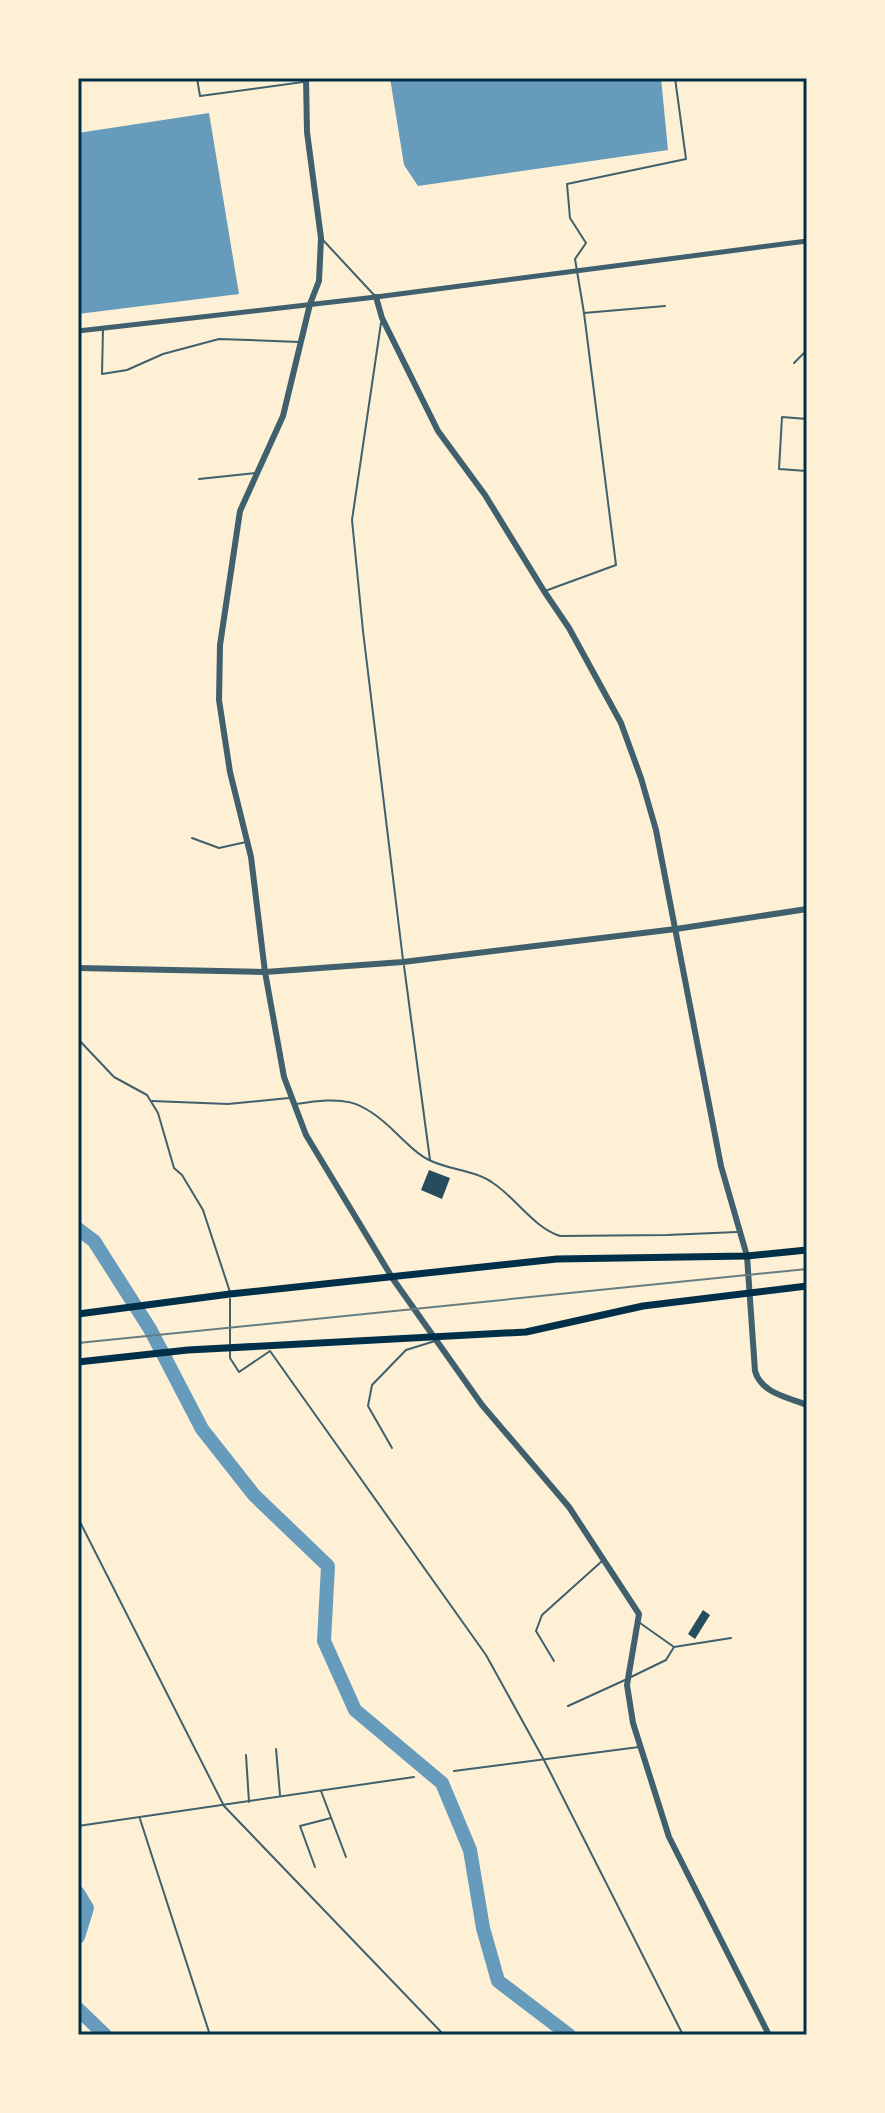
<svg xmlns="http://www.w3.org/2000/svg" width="885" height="2113" viewBox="0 0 885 2113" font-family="'Sofia Sans Condensed',sans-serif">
<rect width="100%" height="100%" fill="#fdf0d5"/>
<g fill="#669bbc">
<polygon points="390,78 661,78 668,150 418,186 404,165"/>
<polygon points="209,113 239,294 78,314 78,133"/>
</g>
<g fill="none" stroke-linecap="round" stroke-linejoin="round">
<g stroke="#669bbc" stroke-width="14">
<polyline points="78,1229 94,1241 150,1329 202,1429 254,1495 328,1566 324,1641 355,1710 442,1783 470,1850 483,1928 498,1981 569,2035"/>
<polyline points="78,1893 87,1908 78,1937"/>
<polyline points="78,2009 105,2035"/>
</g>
</g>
<g fill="#264d5e">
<polygon points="429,1170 450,1178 442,1199 421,1190"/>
<polygon points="703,1610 710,1615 695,1639 688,1634"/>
</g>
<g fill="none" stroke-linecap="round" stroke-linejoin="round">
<g stroke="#3f606c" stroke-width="2">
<polyline points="197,78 200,96 303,82"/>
<polyline points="322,239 375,296"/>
<polyline points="665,306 584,313 575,259 586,243 570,218 567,184 686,159 675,78"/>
<polyline points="381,323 352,520 363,631 403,960"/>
<polyline points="103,329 102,374 127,370 163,354 219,339 300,342"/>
<polyline points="794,363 807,350"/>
<polyline points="807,419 782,417 779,469 807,471"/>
<polyline points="199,479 256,473"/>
<polyline points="545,591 616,565 584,313"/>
<polyline points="192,838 219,848 246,842"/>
<polyline points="404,966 430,1160"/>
<polyline points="78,1039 114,1077 147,1095 158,1113 174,1168 182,1175 203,1210 230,1292"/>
<polyline points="152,1101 228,1104 289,1098"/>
<path d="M296,1104C343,1097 360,1097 396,1133C406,1142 416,1154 429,1160C449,1170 475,1170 493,1183C516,1198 533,1227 560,1236L667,1235L737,1232"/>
<polyline points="230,1344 230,1299"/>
<polyline points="230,1351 230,1358 239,1372 270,1351 486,1655 544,1760 683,2035"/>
<polyline points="392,1448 368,1406 372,1385 406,1350 435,1341"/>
<polyline points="78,1518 224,1806 444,2035"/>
<polyline points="640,1623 674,1647 731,1638"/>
<polyline points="554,1661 536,1631 542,1615 601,1562"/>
<polyline points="631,1677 666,1660 674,1647"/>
<polyline points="568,1706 625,1680"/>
<polyline points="276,1749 280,1795"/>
<polyline points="246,1755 249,1802"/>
<polyline points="454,1771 639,1747"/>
<polyline points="321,1791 346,1857"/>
<polyline points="140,1819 210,2035"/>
<polyline points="78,1826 414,1777"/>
<polyline points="315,1867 300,1826 331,1818"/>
</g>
<polyline stroke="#3f606c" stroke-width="5" points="78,331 376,297 807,241"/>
<g stroke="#3f606c" stroke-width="6">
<polyline points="306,78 307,132 321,238 319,281 310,304 283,416 240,511 220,645 219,700 230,772 251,857 265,972 284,1077 306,1135 393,1279 482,1405 569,1507 639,1614 627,1685 633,1723 669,1837 769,2035"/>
<path d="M376,297L382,318L438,431L485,495L544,591L569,628L621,723L641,778L656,830L721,1166L747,1256L755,1371C761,1393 787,1397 807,1405"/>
<polyline points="78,968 265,972 403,962 676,929 807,909"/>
</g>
<g stroke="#003049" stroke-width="7">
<polyline points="78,1314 230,1294 557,1259 747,1256 807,1250"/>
<polyline points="78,1362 188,1350 526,1332 643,1306 807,1286"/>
</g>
<polyline stroke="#657d81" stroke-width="2" points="78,1343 807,1269"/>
</g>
<rect width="885" height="2113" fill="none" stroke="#fdf0d5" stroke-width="160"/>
<rect x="80" y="80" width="725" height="1953" fill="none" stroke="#003049" stroke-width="3"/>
</svg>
